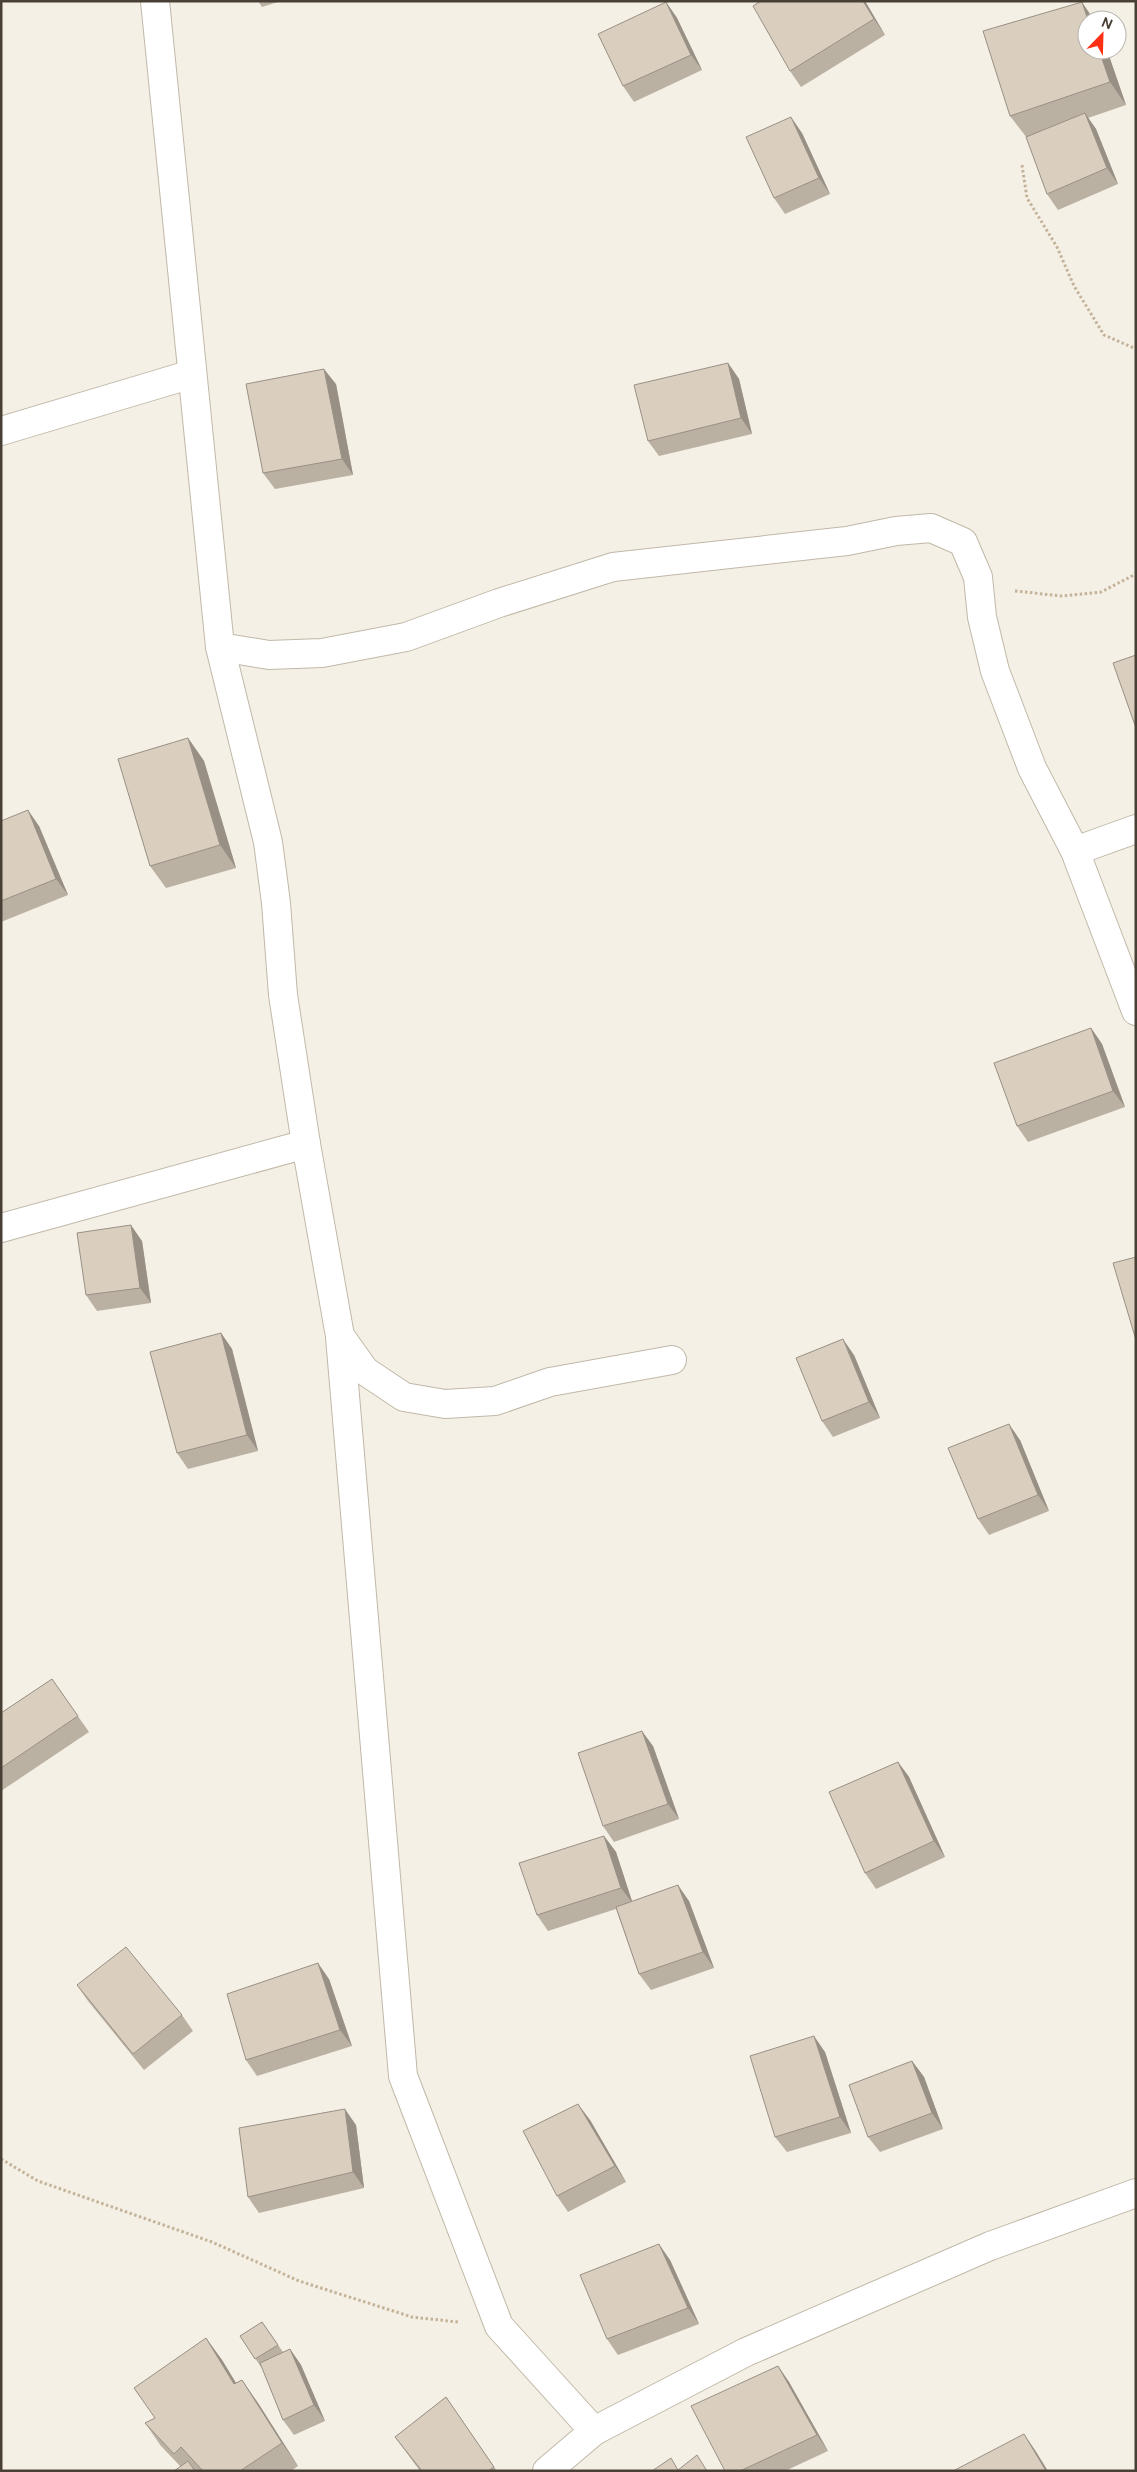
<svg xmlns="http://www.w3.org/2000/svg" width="1137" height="2472" viewBox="0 0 1137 2472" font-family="'DM Sans',sans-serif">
<rect width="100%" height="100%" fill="#f5f0e6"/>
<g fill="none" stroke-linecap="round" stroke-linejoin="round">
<g stroke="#c1b8a8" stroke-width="30">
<g id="minor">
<polyline points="155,1 220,647 268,842 276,903 283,995 306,1144 340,1336 365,1371 404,1397 445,1404 495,1401 550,1382 672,1360"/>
<polyline points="1,431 192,374"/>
<polyline points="220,647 269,655 322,653 406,637 499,603 613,567 847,541 896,531 931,528 963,542 978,577 982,617 995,671 1032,768 1075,851 1136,1011"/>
<polyline points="1075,851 1136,829"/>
<polyline points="1,1228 306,1144"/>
<polyline points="340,1337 403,2076 499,2326 594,2431"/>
<polyline points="547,2471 594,2431 746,2352 990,2246 1136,2193"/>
</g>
</g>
<g stroke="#c4b398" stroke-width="3" stroke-dasharray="2.5 2.5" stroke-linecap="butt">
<polyline points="1022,165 1027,198 1057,247 1074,286 1104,335 1136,349"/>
<polyline points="1015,591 1062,596 1101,592 1136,574"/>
<polyline points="1,2159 38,2181 212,2242 299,2281 412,2317 458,2322"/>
</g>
<use href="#minor" stroke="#fff" stroke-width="28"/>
</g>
<g fill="#bbb1a3">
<polygon points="258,1 281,1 262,7"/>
<polygon points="761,1 865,1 885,35 801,87 790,71"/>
<polygon points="666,2 677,18 702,70 634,102 623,86"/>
<polygon points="1087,50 1107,50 1126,105 1088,118 1096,129 1118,184 1058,210 1047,194 1027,138 1010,116"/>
<polygon points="802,133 830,194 785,214 774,198"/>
<polygon points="728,363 739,379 752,434 659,456 648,441"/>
<polygon points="336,384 353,475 275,489 263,473"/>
<polygon points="188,738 204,761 236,868 166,888 150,866"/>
<polygon points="1,821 39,826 68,895 1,922"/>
<polygon points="1091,1028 1102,1044 1125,1107 1028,1142 1017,1126"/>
<polygon points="142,1241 151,1303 97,1311 86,1295"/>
<polygon points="221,1333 232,1349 258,1451 188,1469 177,1453"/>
<polygon points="854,1355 880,1418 833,1437 822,1421"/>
<polygon points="1020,1440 1049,1511 989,1535 978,1519"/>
<polygon points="52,1679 89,1732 1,1791 1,1713"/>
<polygon points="653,1746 679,1819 614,1842 603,1826"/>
<polygon points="898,1762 909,1777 945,1857 876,1889 865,1873"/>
<polygon points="604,1836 616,1852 632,1902 689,1901 714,1968 651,1990 639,1974 616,1909 548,1931 537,1915"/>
<polygon points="329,1979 352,2046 257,2076 246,2060"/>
<polygon points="77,1985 182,2015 193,2031 144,2070 88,2001"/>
<polygon points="825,2052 851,2133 787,2152 775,2137"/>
<polygon points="912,2061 924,2077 943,2129 880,2152 868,2137"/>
<polygon points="590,2120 626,2182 568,2212 557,2196"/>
<polygon points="356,2125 364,2188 259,2213 248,2197"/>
<polygon points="670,2260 699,2324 618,2355 607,2339"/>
<polygon points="262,2322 283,2352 290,2349 301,2365 325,2421 294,2435 283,2420 262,2366 261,2367 240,2336"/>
<polygon points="206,2338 222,2360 236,2383 242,2380 258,2403 298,2466 291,2471 198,2471 197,2469 196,2471 180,2466 161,2446 145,2423 155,2418"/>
<polygon points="778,2366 789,2382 828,2451 785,2471 725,2471"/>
<polygon points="446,2397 497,2471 420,2471 395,2437"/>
</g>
<g fill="#999085">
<polygon points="863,1 865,1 885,35 874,19"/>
<polygon points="666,2 677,18 702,70 691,55"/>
<polygon points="1082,2 1094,20 1088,20"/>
<polygon points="1099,50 1107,50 1126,105 1110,82"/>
<polygon points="1085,113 1096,129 1118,184 1107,168"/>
<polygon points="791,117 802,133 830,194 819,178"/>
<polygon points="728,363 739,379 752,434 741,418"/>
<polygon points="324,369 336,384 353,475 342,459"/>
<polygon points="188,738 204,761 236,868 220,845"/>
<polygon points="28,810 39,826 68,895 56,879"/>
<polygon points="1091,1028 1102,1044 1125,1107 1113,1091"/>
<polygon points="131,1225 142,1241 151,1303 140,1288"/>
<polygon points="221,1333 232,1349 258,1451 247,1435"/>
<polygon points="843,1339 854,1355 880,1418 869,1402"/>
<polygon points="1009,1424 1020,1440 1049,1511 1038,1495"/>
<polygon points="642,1731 653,1746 679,1819 668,1804"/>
<polygon points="898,1762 909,1777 945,1857 934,1841"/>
<polygon points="604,1836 616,1852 633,1904 621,1888"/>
<polygon points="678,1885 689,1901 714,1968 703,1952"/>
<polygon points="318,1963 329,1979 352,2046 340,2030"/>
<polygon points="814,2036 825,2052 851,2133 840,2117"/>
<polygon points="912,2061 924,2077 943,2129 932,2113"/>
<polygon points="578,2104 590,2120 626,2182 615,2166"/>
<polygon points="345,2109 356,2125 364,2188 353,2172"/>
<polygon points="659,2244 670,2260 699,2324 688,2308"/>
<polygon points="206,2338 222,2360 250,2406 234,2384"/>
<polygon points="290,2349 301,2365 325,2421 314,2405"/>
<polygon points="778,2366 789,2382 828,2451 817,2435"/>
<polygon points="242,2380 258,2403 298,2466 282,2443"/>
<polygon points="1024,2434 1035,2450 1048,2471 1046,2471"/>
</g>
<g fill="#dacebe" stroke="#999085">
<polygon points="761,1 863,1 874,19 790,71 753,6"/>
<polygon points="666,2 691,55 623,86 598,34"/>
<polygon points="1082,2 1088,20 1087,20 1087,50 1099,50 1110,82 1010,116 983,31"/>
<polygon points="1085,113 1107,168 1047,194 1026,137"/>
<polygon points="791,117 819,178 774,198 746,137"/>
<polygon points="728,363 741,418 648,441 634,385"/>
<polygon points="324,369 342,459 263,473 246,384"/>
<polygon points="1136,655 1136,728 1113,663"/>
<polygon points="188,738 220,845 150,866 118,759"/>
<polygon points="28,810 56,879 1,901 1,821"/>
<polygon points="1091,1028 1113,1091 1017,1126 994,1063"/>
<polygon points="131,1225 140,1288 86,1295 77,1233"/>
<polygon points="1136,1257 1136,1340 1113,1263"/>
<polygon points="221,1333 247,1435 177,1453 150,1352"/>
<polygon points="843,1339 869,1402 822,1421 796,1358"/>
<polygon points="1009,1424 1038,1495 978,1519 948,1448"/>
<polygon points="52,1679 78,1716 1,1768 1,1713"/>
<polygon points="642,1731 668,1804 603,1826 578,1753"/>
<polygon points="898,1762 934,1841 865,1873 829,1792"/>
<polygon points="604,1836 621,1888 537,1915 519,1863"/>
<polygon points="678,1885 703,1952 639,1974 616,1907"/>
<polygon points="126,1947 182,2015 133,2054 77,1985"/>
<polygon points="318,1963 340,2030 246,2060 227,1994"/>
<polygon points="814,2036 840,2117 775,2137 750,2056"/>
<polygon points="912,2061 932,2113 868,2137 849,2085"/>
<polygon points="578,2104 615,2166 557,2196 523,2131"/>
<polygon points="345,2109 353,2172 248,2197 239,2128"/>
<polygon points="659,2244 688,2308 607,2339 580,2275"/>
<polygon points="262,2322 278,2345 255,2359 240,2336"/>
<polygon points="206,2338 234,2384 242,2380 282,2443 240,2471 203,2471 181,2447 174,2454 145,2423 155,2418 134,2388"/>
<polygon points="290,2349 314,2405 283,2420 260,2363"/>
<polygon points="778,2366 817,2435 740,2471 725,2471 691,2406"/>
<polygon points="446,2397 494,2467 488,2471 422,2471 395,2437"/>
<polygon points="1024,2434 1046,2471 956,2471 955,2470"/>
<polygon points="697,2455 707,2471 652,2471 671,2458 678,2470"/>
<polygon points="188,2461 195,2471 174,2471"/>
</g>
<rect width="1137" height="2472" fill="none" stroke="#484035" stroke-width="5"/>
<g transform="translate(1102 35) rotate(23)"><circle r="24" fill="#ffffff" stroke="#b6b3ae"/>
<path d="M0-4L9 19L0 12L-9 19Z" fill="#ff3013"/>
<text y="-8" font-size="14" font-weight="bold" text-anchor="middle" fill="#484035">N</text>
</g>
</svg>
